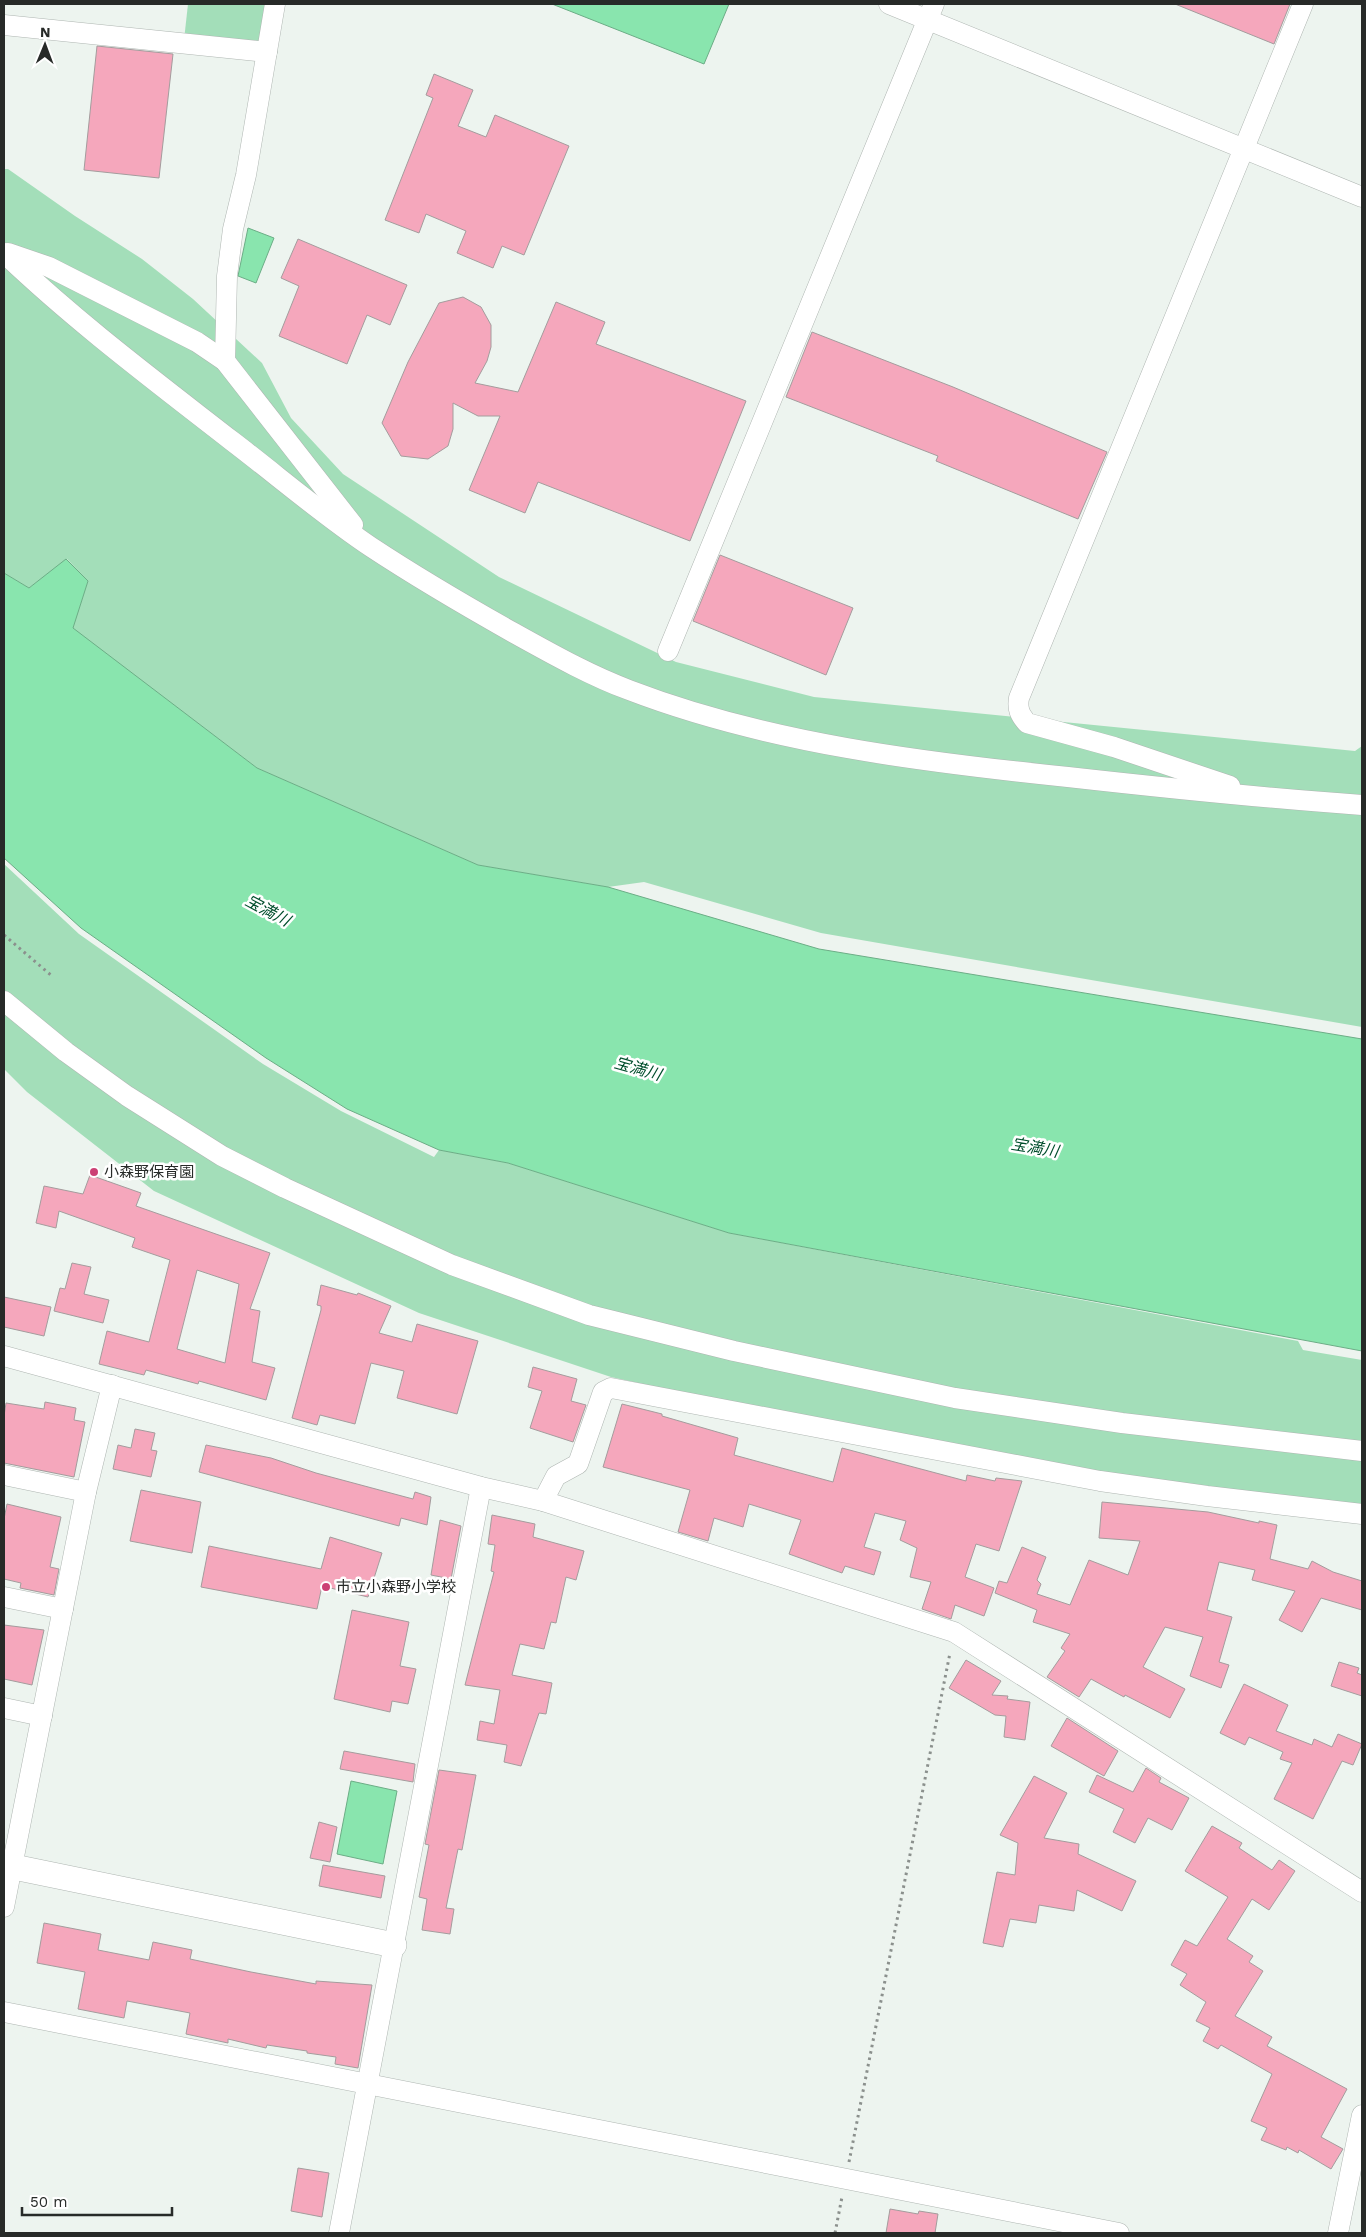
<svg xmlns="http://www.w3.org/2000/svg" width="1366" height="2237" viewBox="0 0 1366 2237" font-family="'Work Sans','Noto Sans JP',sans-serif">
<rect width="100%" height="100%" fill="#edf4ef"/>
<g fill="#a3deb9">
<polygon points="188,4 268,4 260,48 184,40"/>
<polygon points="4,169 8,169 75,216 142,259 193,299 262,363 291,418 343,474 499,577 676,662 814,697 1355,751 1362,746 1362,1027 821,933 644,882 608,887 478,865 257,768 72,628 88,581 67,559 29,588 4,573"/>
<polygon points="4,864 79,934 263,1064 341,1111 434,1157 439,1150 508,1163 729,1233 1298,1341 1303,1350 1362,1360 1362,1504 1202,1489 811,1421 611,1377 419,1313 154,1191 27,1092 4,1069"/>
</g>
<g fill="#89e5ae" stroke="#6cad86">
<polygon points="552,4 729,4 704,64"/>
<polygon points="248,228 274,238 256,283 238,276"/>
<polygon points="66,559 88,581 73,628 257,768 478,865 608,887 819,949 1362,1039 1362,1351 729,1233 508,1163 439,1150 347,1109 266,1058 81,928 4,858 4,573 29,588"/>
<polygon points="351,1781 397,1791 383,1864 337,1854"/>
</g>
<g fill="#f5a7bc" stroke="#a49c9d" fill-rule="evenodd">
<polygon points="1175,4 1290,4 1274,44"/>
<polygon points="97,46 173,54 159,178 84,170"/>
<polygon points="434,74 473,90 458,126 486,137 495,115 569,146 524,255 502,246 493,268 457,253 466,231 426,214 419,233 385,220 433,98 426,95"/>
<polygon points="298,239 407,285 390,325 367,315 347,364 279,336 299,286 281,278"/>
<polygon points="463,297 481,307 491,325 491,347 487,361 475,383 518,392 556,302 605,322 596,344 746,401 690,541 538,482 525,513 469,490 500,416 478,416 453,403 453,429 448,446 428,459 401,456 382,423 408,362 439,303"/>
<polygon points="812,332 953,387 1107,452 1078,519 936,461 938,456 786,397"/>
<polygon points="720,555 853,608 826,675 693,621"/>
<path d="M90,1175L141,1193L136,1206L270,1253L250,1309L260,1311L252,1362L275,1368L266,1400L199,1381L198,1384L146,1370L144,1375L99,1364L107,1331L149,1342L170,1260L132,1247L135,1238L59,1211L56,1228L36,1223L44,1186L83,1194ZM197,1270L239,1284L225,1363L177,1349Z"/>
<polygon points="72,1263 91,1267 84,1294 109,1300 103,1323 54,1311 60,1288 65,1289"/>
<polygon points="321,1285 357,1295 358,1293 391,1306 379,1333 412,1342 417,1324 478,1341 457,1414 397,1398 404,1371 371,1363 355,1424 320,1415 317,1425 292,1418 321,1310 321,1306 317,1305"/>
<polygon points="4,1297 51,1307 44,1336 4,1327"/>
<polygon points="533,1367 577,1379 571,1401 586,1405 573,1442 530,1428 542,1391 528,1387"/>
<polygon points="45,1402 76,1408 74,1420 85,1422 74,1477 4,1463 4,1416 6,1403 44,1409"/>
<polygon points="622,1404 662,1414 662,1416 738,1438 734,1455 833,1482 842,1448 966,1481 967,1475 995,1481 996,1478 1022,1481 999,1551 976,1544 965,1577 994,1588 984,1616 955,1605 951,1619 922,1609 931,1582 910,1577 917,1548 900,1540 906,1521 875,1513 864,1547 881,1552 874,1575 845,1566 842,1573 789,1554 801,1520 749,1504 743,1527 714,1518 708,1541 678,1532 690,1490 603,1467"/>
<polygon points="135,1429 155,1433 151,1450 157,1451 151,1477 113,1469 118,1445 131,1448"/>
<polygon points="206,1445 271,1458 316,1473 413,1499 415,1492 431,1497 427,1525 401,1518 399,1526 199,1472"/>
<polygon points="141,1490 201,1502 192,1553 130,1541"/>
<polygon points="1102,1502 1208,1512 1259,1523 1259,1521 1277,1525 1270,1559 1308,1569 1312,1561 1333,1572 1362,1581 1362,1610 1321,1598 1302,1632 1279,1620 1295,1591 1252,1580 1255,1570 1219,1562 1207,1610 1232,1617 1219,1662 1229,1665 1221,1688 1190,1676 1203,1637 1165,1627 1143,1667 1185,1689 1170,1718 1125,1695 1124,1697 1091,1679 1079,1697 1047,1677 1065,1651 1061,1648 1070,1634 1033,1622 1037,1610 995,1593 999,1581 1007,1583 1022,1547 1046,1557 1037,1580 1041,1584 1037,1594 1070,1605 1089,1560 1128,1575 1140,1541 1099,1538"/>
<polygon points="7,1504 61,1517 50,1567 59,1569 54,1595 20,1588 21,1583 4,1579 4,1519"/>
<polygon points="492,1515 535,1524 533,1537 584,1551 576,1580 566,1577 556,1623 551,1622 544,1649 520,1644 512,1675 552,1683 546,1714 539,1713 521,1766 504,1762 507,1745 477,1740 480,1721 494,1724 500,1690 465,1685 494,1572 491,1571 495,1545 488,1544"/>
<polygon points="440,1520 461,1526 451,1579 431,1575"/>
<polygon points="330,1537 382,1553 368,1597 322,1586 317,1609 201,1587 209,1546 321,1569"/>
<polygon points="352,1610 409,1622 400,1666 416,1669 408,1704 392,1701 390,1712 334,1699"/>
<polygon points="4,1625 44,1630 32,1685 4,1679"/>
<polygon points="966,1660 1001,1681 992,1695 1008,1696 1007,1699 1030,1702 1025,1740 1004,1737 1006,1716 995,1715 949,1688"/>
<polygon points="1339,1662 1359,1668 1357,1673 1362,1675 1362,1696 1331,1686"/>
<polygon points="1244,1684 1288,1705 1276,1731 1312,1745 1314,1739 1332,1747 1338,1734 1362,1744 1353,1765 1342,1761 1313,1819 1274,1799 1292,1763 1280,1759 1283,1752 1249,1737 1245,1745 1220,1733"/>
<polygon points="1067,1718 1118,1751 1104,1776 1051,1746"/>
<polygon points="344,1751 415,1764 413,1782 340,1769"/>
<polygon points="1146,1768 1161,1778 1159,1782 1189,1798 1172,1830 1148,1818 1135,1843 1113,1832 1124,1809 1089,1792 1097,1775 1133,1792"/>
<polygon points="439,1770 476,1775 462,1850 458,1849 446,1908 454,1909 450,1934 422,1930 427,1899 419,1897 429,1845 425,1844"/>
<polygon points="1034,1776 1067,1793 1044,1838 1079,1844 1078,1854 1136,1881 1122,1911 1077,1890 1074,1911 1039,1905 1036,1923 1010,1919 1003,1947 983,1943 997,1872 1015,1875 1018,1843 1000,1835"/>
<polygon points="319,1822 337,1827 330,1862 310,1858"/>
<polygon points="1212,1826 1242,1843 1239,1848 1272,1870 1279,1860 1295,1871 1269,1910 1252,1899 1227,1939 1253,1956 1249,1962 1263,1971 1235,2016 1272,2037 1267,2046 1347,2089 1321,2137 1343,2149 1331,2169 1299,2150 1298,2153 1287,2147 1286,2150 1261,2140 1267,2128 1251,2121 1272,2074 1221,2045 1218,2049 1203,2041 1210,2028 1196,2021 1206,2002 1180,1985 1187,1974 1171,1965 1185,1940 1197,1946 1228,1897 1185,1871"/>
<polygon points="323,1865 385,1876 381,1898 319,1886"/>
<polygon points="44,1923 101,1934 98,1950 149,1960 153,1942 192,1950 190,1959 251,1972 316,1984 316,1981 372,1985 358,2068 335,2064 336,2057 307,2053 307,2051 267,2045 266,2048 228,2039 228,2043 186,2034 190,2013 127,2001 124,2018 78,2009 85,1972 37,1963"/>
<polygon points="298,2168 329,2173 322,2217 291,2211"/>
<polygon points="890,2209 918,2214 919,2211 938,2214 935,2233 886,2233"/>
</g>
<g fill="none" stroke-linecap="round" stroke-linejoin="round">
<g stroke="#afb6b2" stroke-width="21">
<g id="minor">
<polyline points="889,4 1362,197"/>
<polyline points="4,25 267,52"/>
<path d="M4,253C75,321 155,381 232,441C278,476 323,515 371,547C418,578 466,606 514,633C552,654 589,675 629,690C767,743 922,762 1068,777C1166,788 1264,798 1362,805"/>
<polyline points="8,253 49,267 197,342 225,361 353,525"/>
<polyline points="225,361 227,276 233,229 246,175 275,4"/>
<polyline points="668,651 934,4"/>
<path d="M1230,786L1114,747L1027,723C1020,715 1017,709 1019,698L1303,4"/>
<polyline points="4,1001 66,1052 127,1096 222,1156 285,1188 452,1265 589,1315 734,1351 955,1398 1122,1423 1362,1451"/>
<polyline points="4,1356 481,1487 543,1501 954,1632 1362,1892"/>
<polyline points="4,1475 86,1492"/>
<polyline points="543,1501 556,1476 578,1464 603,1392 611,1388 1100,1481 1207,1496 1362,1514"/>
<polyline points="4,1597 63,1609"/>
<polyline points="4,1708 42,1716"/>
<polyline points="4,1907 86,1492 112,1385"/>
<polyline points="4,2012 1119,2233"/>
<polyline points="339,2233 481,1487"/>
<polyline points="1338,2233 1362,2115"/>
</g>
</g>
<g stroke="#afb6b2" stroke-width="26">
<polyline id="tertiary" points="4,1865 394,1945"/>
</g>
<g stroke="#8b908d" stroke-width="3" stroke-dasharray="2.5 4" stroke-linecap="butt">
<polyline points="4,935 52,976"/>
<polyline points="849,2162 950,1653"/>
<polyline points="835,2233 842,2197"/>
</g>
<use href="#minor" stroke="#fff" stroke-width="20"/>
<use href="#tertiary" stroke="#fff" stroke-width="25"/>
</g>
<g fill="#cc4074" stroke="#fff" stroke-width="2">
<circle cx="94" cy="1172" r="5"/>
<circle cx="326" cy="1587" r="5"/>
</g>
<g text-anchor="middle" stroke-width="5" stroke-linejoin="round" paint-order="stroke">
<g font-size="15" fill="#272a28" stroke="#fff" text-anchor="start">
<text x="104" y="1177">小森野保育園</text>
<text x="336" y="1592">市立小森野小学校</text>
</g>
<g font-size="16" font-style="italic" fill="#014e2c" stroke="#fff">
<text transform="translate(268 910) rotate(28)" y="6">宝満川</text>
<text transform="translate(638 1068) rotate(16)" y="6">宝満川</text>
<text transform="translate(1035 1147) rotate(10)" y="6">宝満川</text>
</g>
</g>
<rect width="1366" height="2237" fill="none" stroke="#272a28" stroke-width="10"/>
<g transform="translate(45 45) rotate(1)" stroke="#ffffff" stroke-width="4" paint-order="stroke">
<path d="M0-4L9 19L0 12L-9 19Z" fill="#272a28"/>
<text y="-8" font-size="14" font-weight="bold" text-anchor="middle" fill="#272a28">N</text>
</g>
<path d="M22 2207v8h150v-8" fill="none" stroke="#272a28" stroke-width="2.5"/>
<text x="30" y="2207" font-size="15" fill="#272a28" stroke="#ffffff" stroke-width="4" paint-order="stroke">50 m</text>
</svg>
